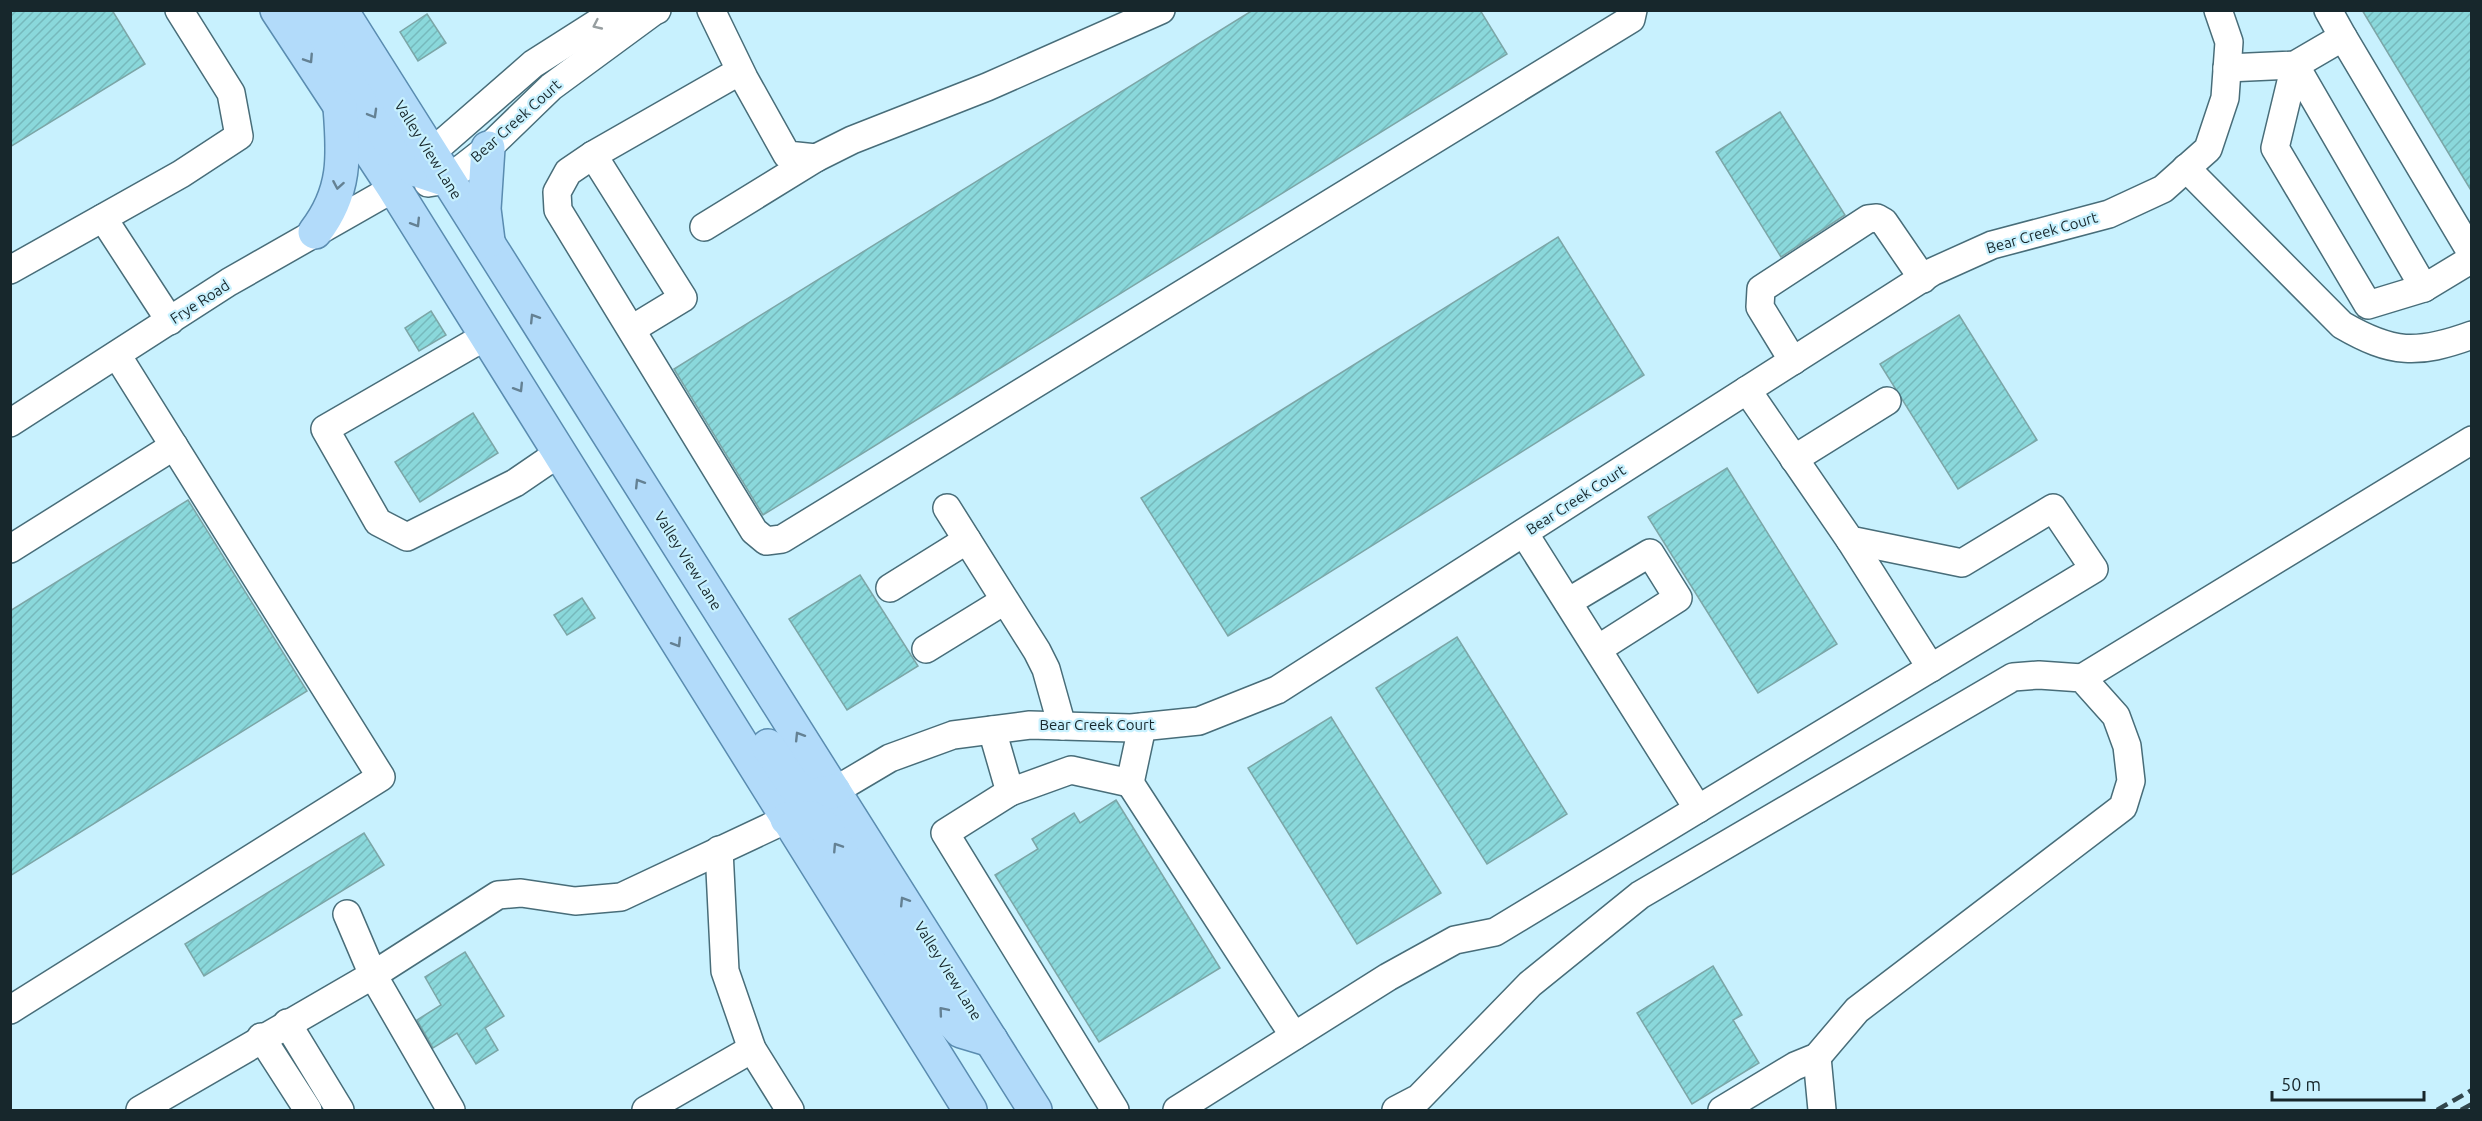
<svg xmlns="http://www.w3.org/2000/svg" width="2482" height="1121" viewBox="0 0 2482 1121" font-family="Ubuntu,sans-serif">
<defs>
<pattern id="building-hatch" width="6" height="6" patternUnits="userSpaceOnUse" patternTransform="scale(1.5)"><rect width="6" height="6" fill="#8ad8db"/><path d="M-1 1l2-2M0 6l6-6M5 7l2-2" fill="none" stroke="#76b9bc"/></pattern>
</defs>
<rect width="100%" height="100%" fill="#c8f1fe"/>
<g fill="url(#building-hatch)" stroke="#7ca6a7" stroke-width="1.5">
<polygon points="10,10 112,10 145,64 10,147"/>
<polygon points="1253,10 1480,10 1507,54 763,515 674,369"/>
<polygon points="2362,10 2472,10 2472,192"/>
<polygon points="427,14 446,43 418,61 400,32"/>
<polygon points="1780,112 1845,215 1781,257 1716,152"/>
<polygon points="1558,237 1644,375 1228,636 1141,498"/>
<polygon points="431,311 446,335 419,351 405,328"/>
<polygon points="1959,315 2037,440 1958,489 1880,364"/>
<polygon points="473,413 498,453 420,502 395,462"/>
<polygon points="1727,468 1837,644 1758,693 1648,517"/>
<polygon points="188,500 307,691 10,876 10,611"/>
<polygon points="860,575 918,666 847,710 789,619"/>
<polygon points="582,598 595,618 567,635 554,615"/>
<polygon points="1457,637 1567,814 1487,864 1376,688"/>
<polygon points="1331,717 1441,893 1357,944 1248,768"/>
<polygon points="1116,800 1220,968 1099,1042 995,875 1038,849 1032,839 1074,813 1080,823"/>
<polygon points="364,833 384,865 204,976 185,944"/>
<polygon points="465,952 504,1016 485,1028 498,1050 476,1064 457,1033 433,1048 417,1020 441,1005 425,977"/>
<polygon points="1713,966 1742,1015 1733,1020 1759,1063 1692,1104 1637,1013"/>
</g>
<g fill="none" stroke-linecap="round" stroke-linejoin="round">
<g stroke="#486d79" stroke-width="30">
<g id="minor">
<polyline points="711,10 744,78 787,155 816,158 852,140 987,87 1161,10"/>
<polyline points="2343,37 2472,254"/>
<polyline points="2295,65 2275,148 2368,305 2424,288 2472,259"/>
<polyline points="2295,65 2424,288"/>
<polyline points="2227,68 2295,65 2343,37 2328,10"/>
<polyline points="740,71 593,155 568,172 557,192 558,210 754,531 766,541 782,539 1631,19 1633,10"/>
<polyline points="593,155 683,298 632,329"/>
<polyline points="416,166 533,64 599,22 657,10"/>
<path d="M2186,168L2342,325C2392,354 2417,355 2472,335"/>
<polyline points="428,183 447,180 488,148 551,87 653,12"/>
<polyline points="103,218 170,321"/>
<polyline points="704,227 816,158"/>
<polyline points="10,270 181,174 239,136 231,93 179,10"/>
<polyline points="486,336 325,429 378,522 407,537 515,483 559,453"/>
<polyline points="1793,361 1760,307 1761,289 1868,219 1877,218 1884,222 1923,279"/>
<polyline points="10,423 229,282 394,188"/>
<polyline points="1794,459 1887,401"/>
<polyline points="947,508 1037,651 1046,669 1062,726"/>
<polyline points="1524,533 1698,809"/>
<polyline points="1850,540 1931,668"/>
<polyline points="10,549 174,446"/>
<polyline points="890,588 967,540"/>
<polyline points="1568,602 1650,553 1678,598 1598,649"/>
<polyline points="926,649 1004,601"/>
<polyline points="2082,678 2472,440"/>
<polyline points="992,730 1010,792 945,833 1115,1110"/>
<polyline points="1130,783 1294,1036"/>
<polyline points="1010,792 1071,770 1130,783 1142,727"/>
<polyline points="719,850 725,971 752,1049 790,1110"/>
<polyline points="347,914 373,975 451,1110"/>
<polyline points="10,1010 381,777 117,355"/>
<polyline points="287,1023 340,1110"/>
<polyline points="261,1037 308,1110"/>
<polyline points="1817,1057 1822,1110"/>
<polyline points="140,1110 373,975 498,895 521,893 575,901 621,897 787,819 890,758 953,735 1030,725 1131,728 1199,721 1277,690 1932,272 1992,245 2109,214 2163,189 2208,149 2225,98 2229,42 2218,10"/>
<polyline points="646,1110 752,1049"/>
<polyline points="1177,1110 1388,977 1455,940 1495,932 2094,569 2053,508 1962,563 1850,540 1747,390"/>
<polyline points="1396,1110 1419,1098 1530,984 1640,895 2013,677 2039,675 2082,678 2116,716 2127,746 2131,781 2123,807 1857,1010 1817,1057 1795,1066 1722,1110"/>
</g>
</g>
<g stroke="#5a8cb0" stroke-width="36">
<g id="major">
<polyline points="277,10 394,188 970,1110"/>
<polyline points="310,10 390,142 414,169 447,180"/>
<polyline points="341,10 1035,1110"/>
<path d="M315,232C346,192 344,156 340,107"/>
<polyline points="488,241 484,209 488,148"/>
<polyline points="768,746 792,783 808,797 834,791"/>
<polyline points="787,819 812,818 826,829 904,955 939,1007 961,1031 991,1040"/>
</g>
</g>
<use href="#minor" stroke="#fff" stroke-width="27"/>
<use href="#major" stroke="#b2dbfa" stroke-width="33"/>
<g stroke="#32464c" stroke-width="4.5" stroke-dasharray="12 6" stroke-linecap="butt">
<polyline points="2437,1110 2472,1090"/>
<polyline points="2461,1110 2472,1104"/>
</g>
</g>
<defs><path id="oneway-chevron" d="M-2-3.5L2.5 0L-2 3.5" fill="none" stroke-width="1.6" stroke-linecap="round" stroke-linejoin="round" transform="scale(1.5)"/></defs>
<use stroke="#979ea0" href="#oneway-chevron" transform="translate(597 25) rotate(155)"/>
<g stroke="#648193">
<use href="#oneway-chevron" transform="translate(309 59) rotate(57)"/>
<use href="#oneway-chevron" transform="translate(373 114) rotate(60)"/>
<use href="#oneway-chevron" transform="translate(338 185) rotate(100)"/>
<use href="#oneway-chevron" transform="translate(416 223) rotate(58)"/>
<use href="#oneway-chevron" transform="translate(534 318) rotate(-122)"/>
<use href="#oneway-chevron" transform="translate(519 388) rotate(58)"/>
<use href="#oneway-chevron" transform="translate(639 483) rotate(-122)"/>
<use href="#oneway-chevron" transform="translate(677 643) rotate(58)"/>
<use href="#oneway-chevron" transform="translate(799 736) rotate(-122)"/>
<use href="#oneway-chevron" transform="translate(837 847) rotate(-123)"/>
<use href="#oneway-chevron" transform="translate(904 901) rotate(-122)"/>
<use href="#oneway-chevron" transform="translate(943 1011) rotate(-130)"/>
</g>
<g text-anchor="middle" stroke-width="4.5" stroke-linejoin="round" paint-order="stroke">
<g font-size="15" fill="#17272c" stroke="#c8f1fe">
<text transform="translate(516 121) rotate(-42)" y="5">Bear Creek Court</text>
<text transform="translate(428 150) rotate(58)" y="5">Valley View Lane</text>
<text transform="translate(2042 233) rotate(-16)" y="5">Bear Creek Court</text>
<text transform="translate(200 302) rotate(-33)" y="5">Frye Road</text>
<text transform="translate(1576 500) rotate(-33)" y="5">Bear Creek Court</text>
<text transform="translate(688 561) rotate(58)" y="5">Valley View Lane</text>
<text x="1097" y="730">Bear Creek Court</text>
<text transform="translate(948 971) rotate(58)" y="5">Valley View Lane</text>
</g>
</g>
<rect width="2482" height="1121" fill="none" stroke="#17272c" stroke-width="24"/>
<path d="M2272 1091v9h152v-9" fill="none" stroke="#17272c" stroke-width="3"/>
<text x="2281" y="1091" font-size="18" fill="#17272c" stroke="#c8f1fe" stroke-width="4.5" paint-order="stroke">50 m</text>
</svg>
